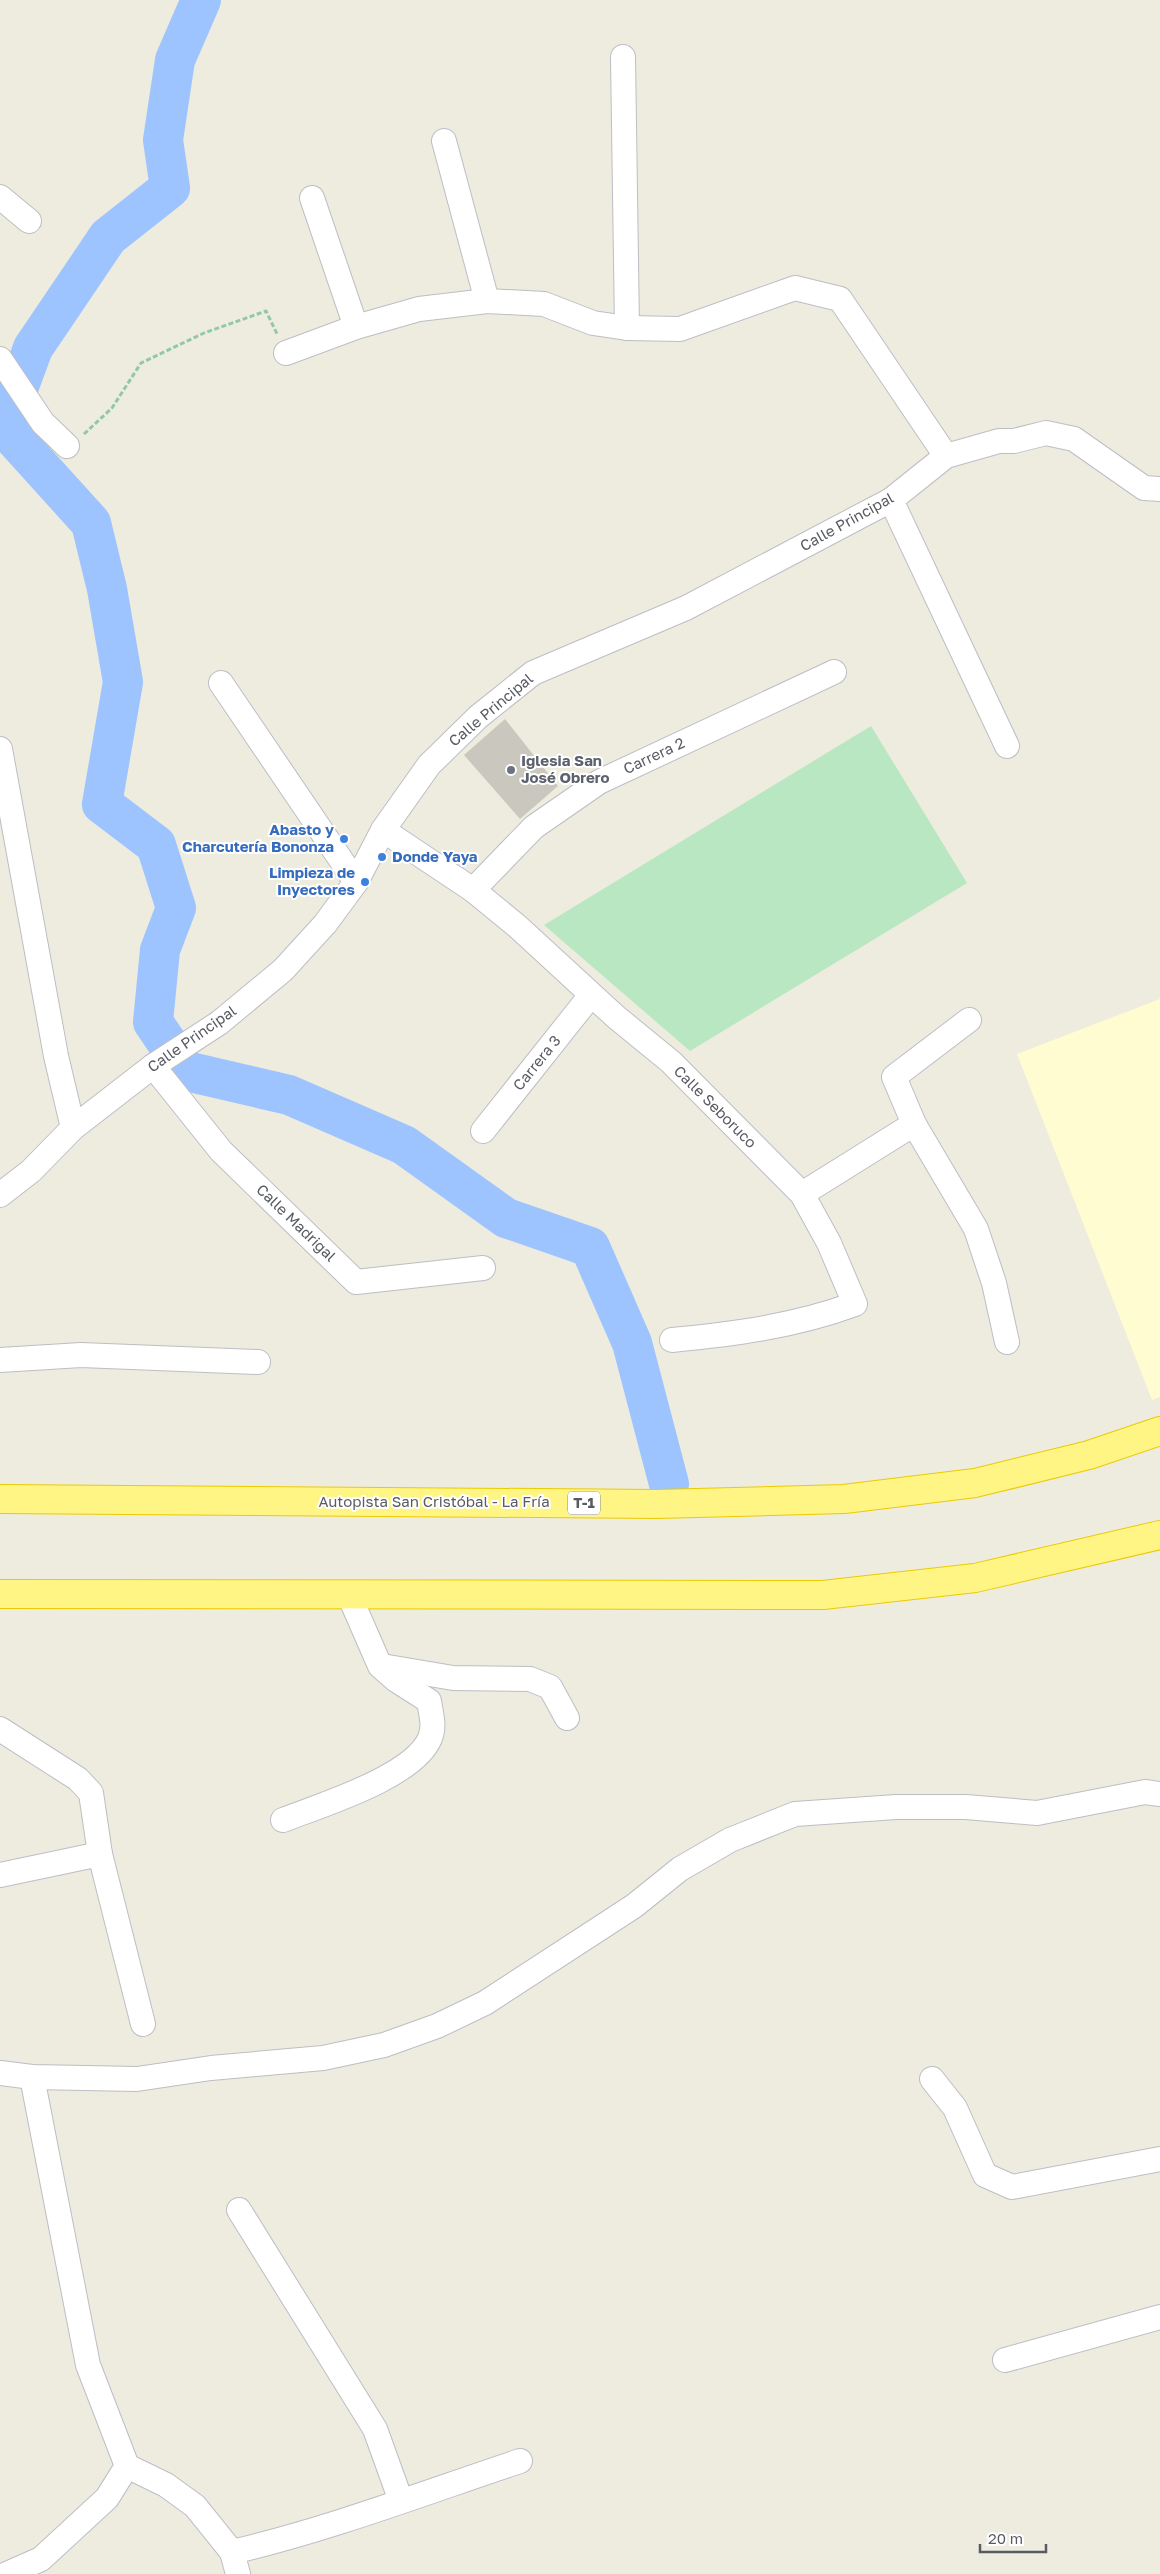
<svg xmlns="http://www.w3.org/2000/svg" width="1160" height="2574" viewBox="0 0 1160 2574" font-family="'Golos Text',sans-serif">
<rect width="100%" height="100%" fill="#edecdf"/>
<polygon fill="#fffcd2" points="1160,999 1160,1397 1152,1400 1017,1054"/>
<polygon fill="#b9e7c1" points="871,726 967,883 690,1051 544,925"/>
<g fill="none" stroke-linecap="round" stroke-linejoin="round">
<polyline stroke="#9dc4ff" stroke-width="40" points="201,0 175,60 163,140 170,188 108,237 33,348 4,427 91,523 107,589 123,682 102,804 156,845 176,908 160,950 153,1022 186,1071 289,1095 404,1145 506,1218 590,1247 632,1343 669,1484"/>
</g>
<polygon fill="#cac8be" points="505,719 558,786 520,819 464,755"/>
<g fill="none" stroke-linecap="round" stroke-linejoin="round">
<g stroke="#bdbec5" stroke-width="26">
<g id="minor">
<polyline points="623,57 627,328"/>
<polyline points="444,141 487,301"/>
<polyline points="0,197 29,221"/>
<polyline points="312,198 356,327"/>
<polyline points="286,353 356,327 419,309 487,301 544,304 593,323 627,328 680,329 795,288 840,299 946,456"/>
<polyline points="0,359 43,423 67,446"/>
<polyline points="891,500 1007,746"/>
<polyline points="221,683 356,882"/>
<polyline points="0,749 56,1056 73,1128"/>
<path d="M383,830L473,890L517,926L616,1017L671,1062L802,1194L829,1243L855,1304C795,1326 735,1334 672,1340"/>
<polyline points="473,890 534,827 599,782 834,672"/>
<polyline points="969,1020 894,1077 914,1124 976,1229 994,1283 1007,1342"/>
<polyline points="153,1066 221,1151 356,1282 483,1268"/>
<polyline points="483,1131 591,995"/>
<polyline points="802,1194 914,1124"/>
<polyline points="0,1195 31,1171 73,1128 153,1066 219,1023 283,970 325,924 356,882 383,830 429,765 478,717 533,673 686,608 891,500 946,456 999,441 1014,441 1046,433 1074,439 1144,488 1160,489"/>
<polyline points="0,1360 81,1355 258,1362"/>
<polyline points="382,1666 453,1678 530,1679 550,1687 567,1718"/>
<polyline points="0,1729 78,1779 91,1793 100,1854"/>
<path d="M283,1820C321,1805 414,1777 430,1738C435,1726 431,1714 429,1701L396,1680L380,1666L349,1595"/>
<polyline points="0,1875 100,1854 143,2024"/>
<polyline points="0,2073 32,2077 137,2079 211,2068 323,2058 384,2045 437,2026 485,2003 634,1906 680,1869 730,1840 795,1814 896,1807 966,1807 1037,1813 1145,1792 1160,1794"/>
<path d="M32,2077L88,2365L127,2466L166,2485L195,2506L232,2552C330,2529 424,2493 520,2461"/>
<polyline points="932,2079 955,2108 985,2175 1012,2187 1160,2159"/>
<polyline points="239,2210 375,2429 401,2501"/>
<polyline points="1005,2360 1160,2317"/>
<polyline points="232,2552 238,2574"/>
<polyline points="7,2574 41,2559 107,2498 127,2466"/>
</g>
</g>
<g stroke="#ecca00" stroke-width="30">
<g id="motorway">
<polyline points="0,1499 657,1504 844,1499 975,1483 1089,1455 1160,1431"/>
<polyline points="0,1594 823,1595 975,1578 1160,1535"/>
</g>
</g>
<polyline stroke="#92c8aa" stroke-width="3" stroke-dasharray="5 2.5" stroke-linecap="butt" points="84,434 112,408 141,363 204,333 266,311 277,334"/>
<use href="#minor" stroke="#fff" stroke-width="24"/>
<use href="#motorway" stroke="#fff584" stroke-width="28"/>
</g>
<circle fill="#6b7280" stroke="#fff" stroke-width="2" cx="511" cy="770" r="5"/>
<g fill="#3f7fe0" stroke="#fff" stroke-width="2">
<circle cx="344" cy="839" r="5"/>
<circle cx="382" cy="857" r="5"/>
<circle cx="365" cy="882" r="5"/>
</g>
<g text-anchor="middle" stroke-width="4" stroke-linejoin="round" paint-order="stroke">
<rect fill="#fff" stroke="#8a8c91" stroke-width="1" x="568" y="1491.5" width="32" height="23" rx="4"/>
<g font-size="14" font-weight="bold" fill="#585b62">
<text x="584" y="1508">T-1</text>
</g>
<g font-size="15" fill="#585b62" stroke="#fff">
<text transform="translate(847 522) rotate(-29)" y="5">Calle Principal</text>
<text transform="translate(491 710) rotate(-40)" y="5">Calle Principal</text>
<text transform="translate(654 756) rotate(-25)" y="5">Carrera 2</text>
<text transform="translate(192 1039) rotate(-35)" y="5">Calle Principal</text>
<text transform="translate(537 1063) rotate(-51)" y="5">Carrera 3</text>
<text transform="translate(715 1107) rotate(45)" y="5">Calle Seboruco</text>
<text transform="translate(296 1223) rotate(44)" y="5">Calle Madrigal</text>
<text x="434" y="1507">Autopista San Cristóbal - La Fría</text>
</g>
<g font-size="15" font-weight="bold" fill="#5b616d" stroke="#fff" text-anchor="start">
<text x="521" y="766">Iglesia San<tspan x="521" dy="17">José Obrero</tspan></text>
</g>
<g font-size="15" font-weight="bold" fill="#366cbe" stroke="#fff" text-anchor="end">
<text x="334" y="835">Abasto y<tspan x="334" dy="17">Charcutería Bononza</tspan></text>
<text x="392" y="862" text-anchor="start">Donde Yaya</text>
<text x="355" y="878">Limpieza de<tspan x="355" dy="17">Inyectores</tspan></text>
</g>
</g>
<path d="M980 2544v8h66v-8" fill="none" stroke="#585b62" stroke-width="2.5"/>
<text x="988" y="2544" font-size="15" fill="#585b62" stroke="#ffffff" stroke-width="4" paint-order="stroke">20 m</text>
</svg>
